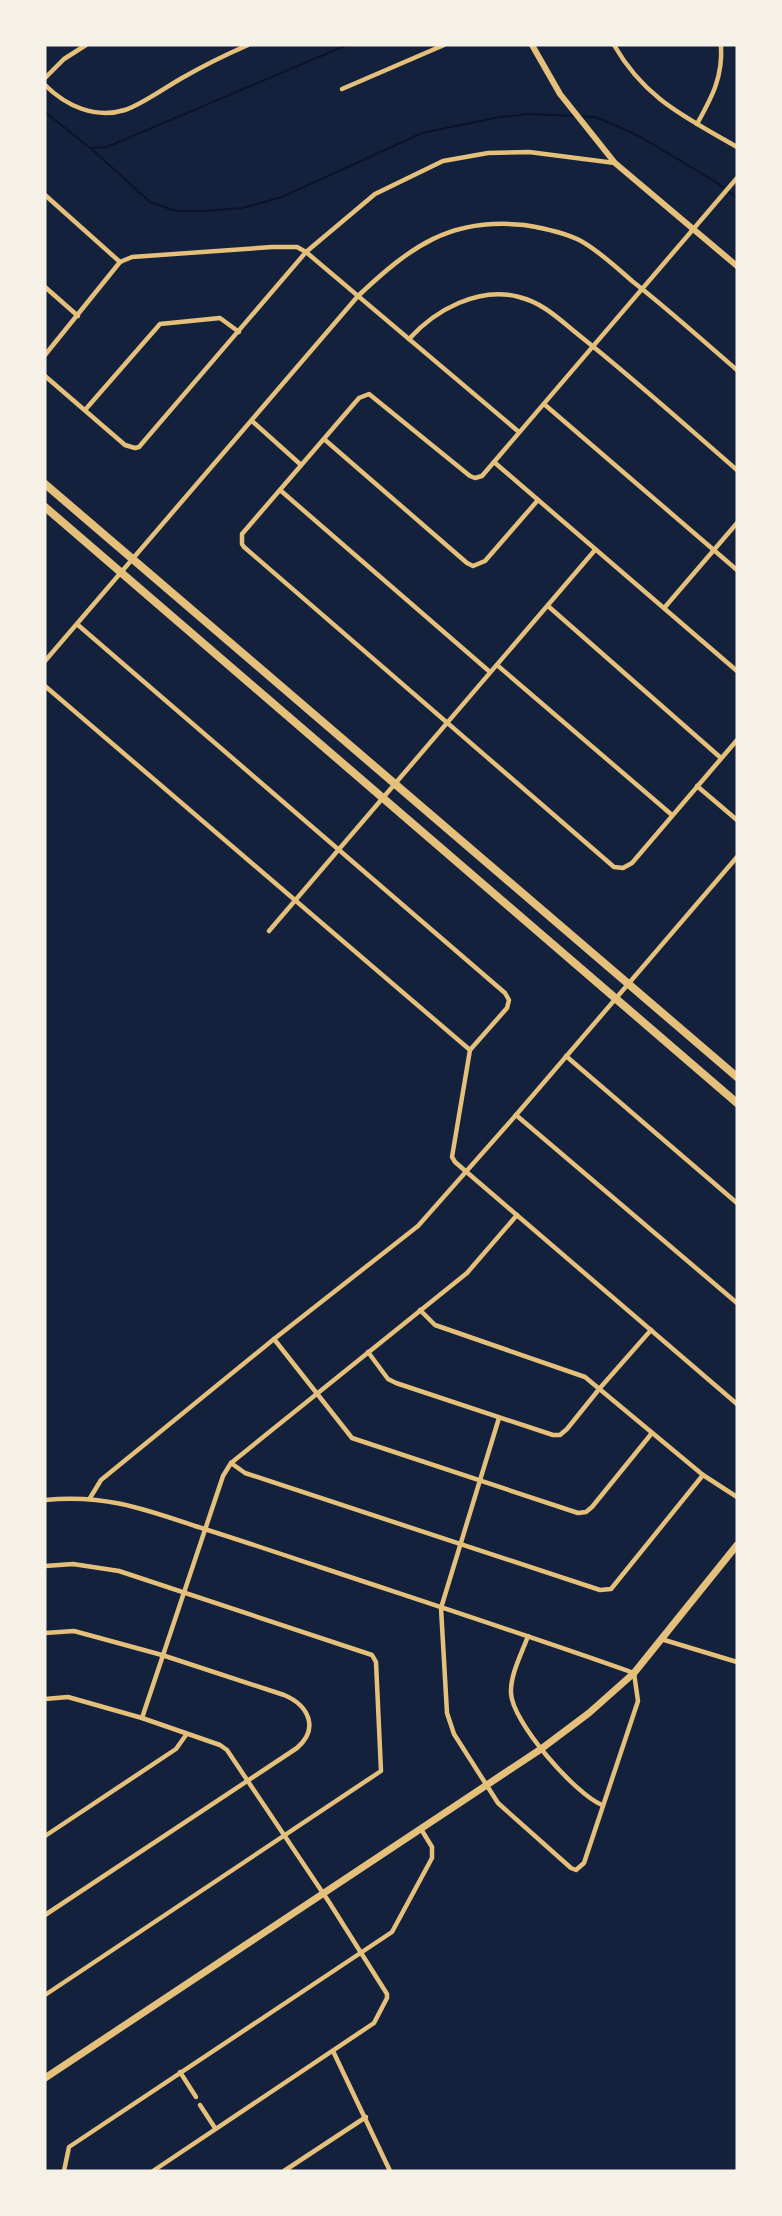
<svg xmlns="http://www.w3.org/2000/svg" width="782" height="2216" viewBox="0 0 782 2216" font-family="'Archivo Narrow',sans-serif">
<rect width="100%" height="100%" fill="#14213d"/>
<g fill="none" stroke-linecap="round" stroke-linejoin="round">
<g stroke="#0b132b" stroke-width="2">
<polyline points="45,112 95,152 150,202 176,211 206,211 242,208 282,197 422,133 500,117 530,114 595,117 617,126 639,136 716,182 737,198"/>
<polyline points="90,148 107,147 347,45"/>
</g>
<g stroke="#e5c07b" stroke-width="4.5">
<path d="M614,45C645,99 685,117 737,147"/>
<polyline points="45,78 64,59 86,45"/>
<path d="M45,85C66,106 95,119 125,110C141,105 166,87 182,78C203,66 225,55 248,45"/>
<polyline points="342,89 444,45"/>
<path d="M697,124C712,97 723,77 721,45"/>
<polyline points="737,178 482,476 475,478 470,476 369,394 359,398 242,534 242,544 244,547 614,867 623,868 632,863 737,740"/>
<polyline points="45,195 120,262"/>
<polyline points="45,287 78,316"/>
<path d="M409,339C435,310 479,286 519,297C544,303 561,321 580,336C634,379 685,425 737,470"/>
<polyline points="45,355 120,262 132,257 272,247 297,247 306,252 519,432"/>
<polyline points="45,376 125,445 135,448 139,447 306,252 375,194 443,161 488,153 529,152 615,163"/>
<polyline points="544,404 737,570"/>
<polyline points="85,410 160,324 220,318 239,332"/>
<polyline points="252,421 300,464"/>
<polyline points="324,439 467,563 473,566 485,561 538,500"/>
<polyline points="494,462 737,671"/>
<polyline points="280,490 490,672"/>
<polyline points="548,606 721,758"/>
<polyline points="665,607 737,523"/>
<polyline points="78,625 505,993 509,1000 507,1008 470,1050 452,1157 455,1162 737,1404"/>
<path d="M45,661L358,296C410,247 450,217 524,225C543,228 564,232 581,241C599,251 616,267 632,281C668,309 702,340 737,370"/>
<polyline points="497,665 672,815"/>
<polyline points="45,686 470,1050"/>
<polyline points="697,786 737,820"/>
<polyline points="269,931 595,550"/>
<polyline points="566,1056 737,1203"/>
<polyline points="516,1115 737,1303"/>
<polyline points="420,1310 435,1325 585,1377 703,1475 737,1497"/>
<polyline points="274,1339 352,1438 578,1513 586,1512 592,1507 652,1433"/>
<polyline points="368,1352 388,1379 396,1383 553,1435 560,1435 567,1429 600,1388 651,1330"/>
<polyline points="231,1463 245,1473 600,1590 611,1589 703,1475"/>
<polyline points="90,1498 101,1480 274,1339 418,1226 516,1115 737,857"/>
<path d="M45,1500C102,1494 142,1508 195,1526C237,1539 278,1553 320,1567C425,1602 530,1636 634,1673L638,1701L584,1863L576,1870L571,1868L498,1803L454,1734L447,1713L441,1608L499,1418"/>
<polyline points="45,1566 73,1564 119,1571 372,1655 376,1662 381,1771 45,1995"/>
<path d="M45,1633L74,1631L162,1655L284,1695C308,1705 320,1728 297,1748L45,1915"/>
<path d="M528,1636C522,1653 510,1675 511,1693C512,1722 575,1794 602,1805"/>
<polyline points="661,1639 737,1662"/>
<polyline points="45,1699 68,1697 142,1718 220,1745 227,1750 329,1902 387,1994 387,1998 374,2023 153,2171"/>
<polyline points="142,1718 223,1476 231,1463 467,1273 517,1215"/>
<polyline points="45,1836 176,1749 186,1735"/>
<polyline points="333,2051 390,2171"/>
<polyline points="180,2072 196,2097"/>
<polyline points="200,2105 215,2128"/>
<polyline points="64,2171 69,2147 392,1932 432,1858 432,1847 421,1829"/>
<polyline points="284,2171 366,2117"/>
</g>
<polyline stroke="#e5c07b" stroke-width="6" points="532,45 560,94 615,163 737,266"/>
<polyline stroke="#e5c07b" stroke-width="7" points="45,2078 541,1749 589,1713 634,1673 737,1545"/>
<g stroke="#e5c07b" stroke-width="8">
<polyline points="45,484 737,1077"/>
<polyline points="45,507 737,1103"/>
</g>
</g>
<rect width="782" height="2216" fill="none" stroke="#f6f1e7" stroke-width="93"/>
</svg>
